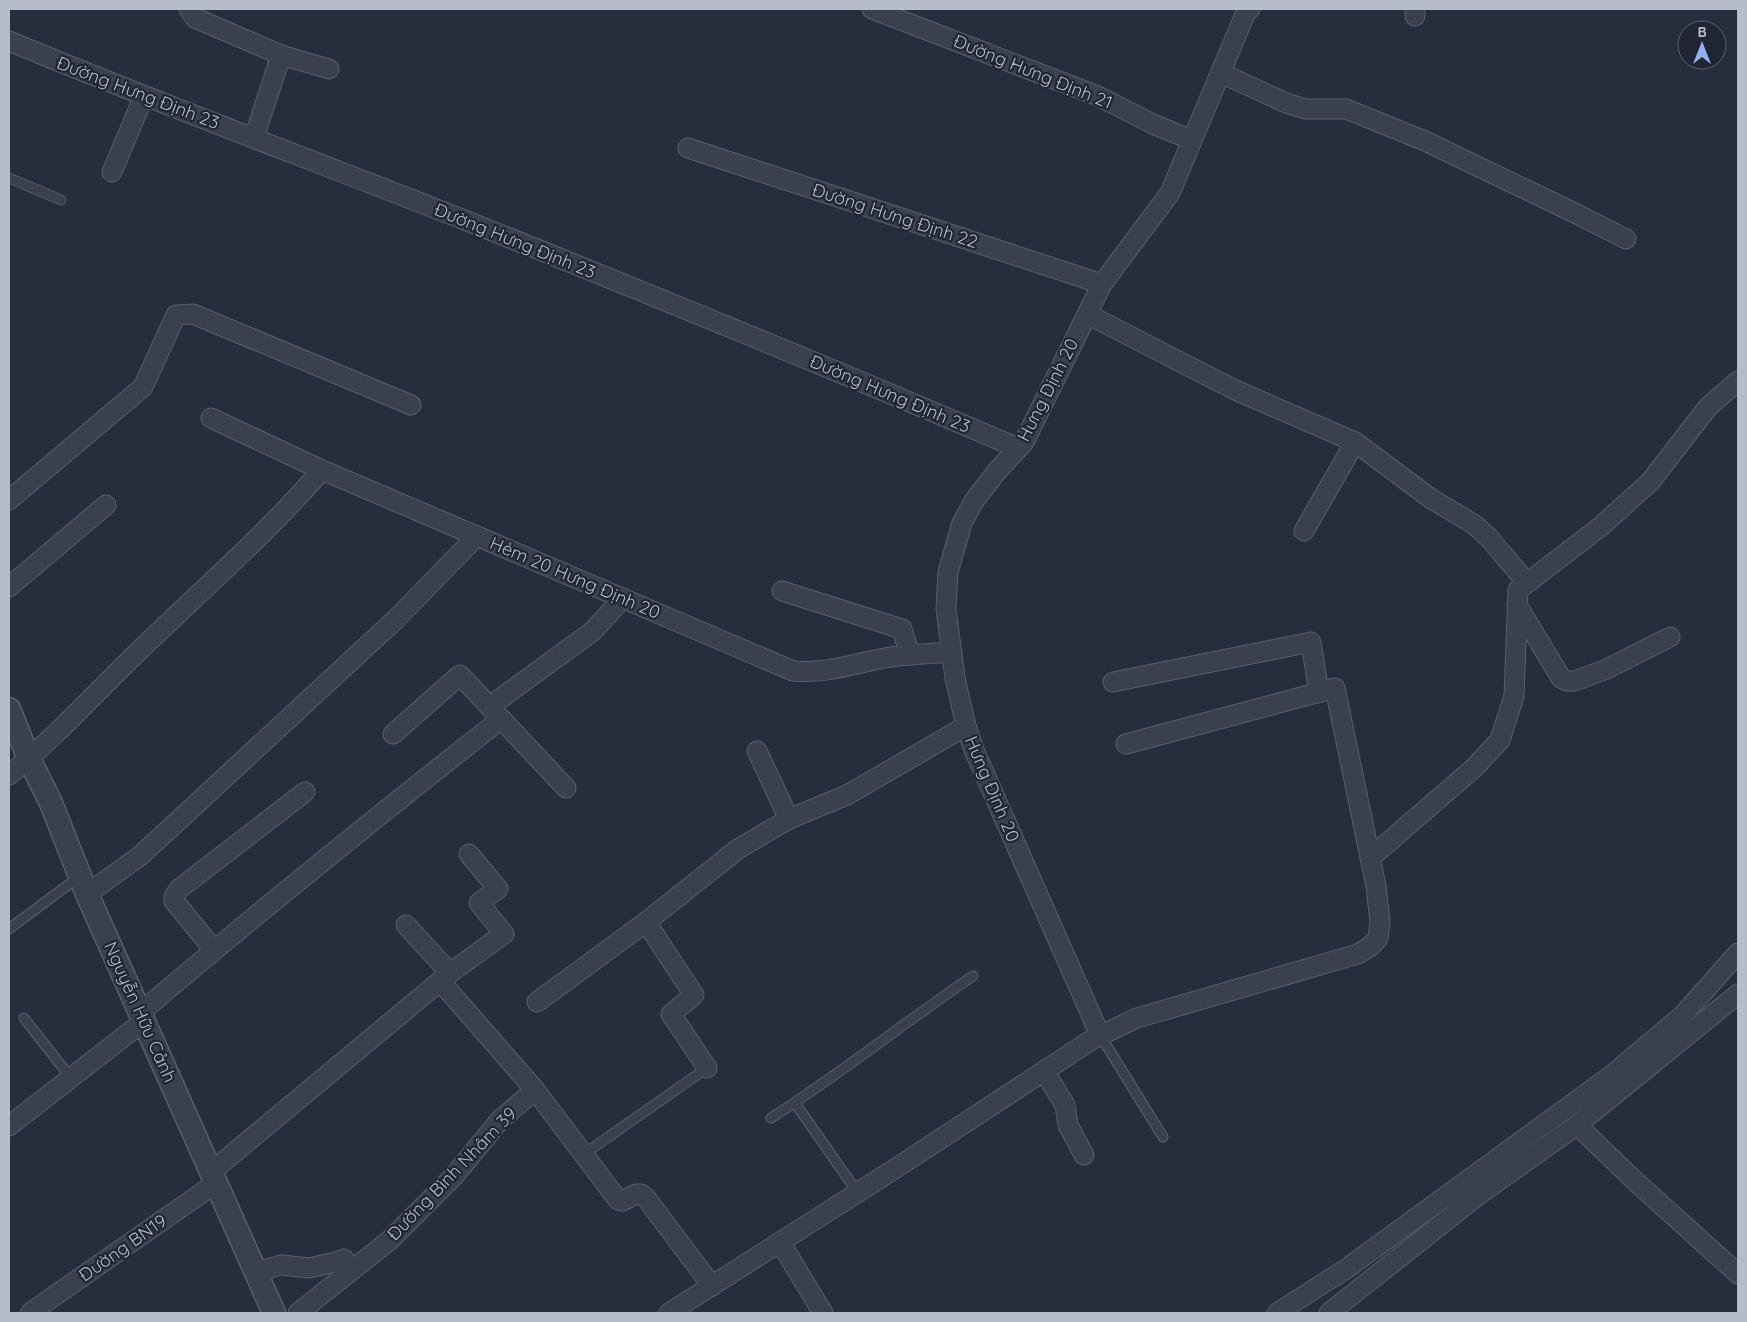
<svg xmlns="http://www.w3.org/2000/svg" width="1747" height="1322" viewBox="0 0 1747 1322" font-family="Quicksand,sans-serif">
<rect width="100%" height="100%" fill="#262e3d"/>
<g fill="none" stroke-linecap="round" stroke-linejoin="round">
<g stroke="#585e6b" stroke-width="11">
<g id="service">
<polyline points="9,178 61,200"/>
<polyline points="9,929 80,876"/>
<polyline points="24,1018 71,1078"/>
<polyline points="1100,1035 1163,1137"/>
<polyline points="795,1103 858,1193"/>
<path d="M771,1118C840,1074 905,1022 973,976"/>
<polyline points="584,1154 707,1068"/>
</g>
</g>
<g stroke="#585e6b" stroke-width="21">
<g id="minor">
<polyline points="189,9 195,18 281,55 329,69"/>
<polyline points="872,9 1098,96 1155,125 1192,140"/>
<polyline points="1415,16 1415,9"/>
<path d="M9,41C160,104 315,161 467,221C652,295 836,370 1018,448"/>
<polyline points="1221,73 1286,103 1305,109 1346,109 1425,141 1579,215 1626,239"/>
<polyline points="254,138 281,55"/>
<polyline points="688,148 1102,284"/>
<polyline points="112,172 144,96"/>
<polyline points="1087,314 1233,389 1355,442 1430,498 1475,525 1489,538 1527,583"/>
<path d="M211,418L322,470L793,671C827,674 852,664 885,658C907,654 930,654 952,652"/>
<polyline points="9,500 143,387 176,315 193,314 411,405"/>
<polyline points="1304,531 1355,442"/>
<polyline points="9,587 106,505"/>
<polyline points="782,591 902,629 910,655"/>
<polyline points="1517,605 1561,678 1567,681 1575,681 1607,669 1670,637"/>
<polyline points="1113,682 1311,642 1319,693"/>
<polyline points="490,706 593,631 623,598"/>
<polyline points="393,734 460,675 566,788"/>
<polyline points="757,751 789,819"/>
<path d="M9,775C56,737 97,691 141,649C202,590 266,534 322,470"/>
<polyline points="1370,858 1475,767 1500,740 1514,696 1518,590 1600,527 1650,482 1708,407 1738,381"/>
<polyline points="87,894 140,856 395,620 477,536"/>
<polyline points="646,922 694,995 671,1014 707,1068"/>
<polyline points="406,925 450,973"/>
<polyline points="214,950 174,901 174,897 179,889 305,792"/>
<polyline points="441,982 535,1090 618,1200 623,1201 636,1194 641,1194 646,1198 712,1286"/>
<polyline points="537,1002 646,922 738,849 789,819 847,795 966,726"/>
<path d="M140,1013C258,912 379,815 501,719"/>
<polyline points="1100,1035 974,750 966,726 955,678 946,609 948,572 962,523 974,501 998,470 1024,442 1102,284 1170,193 1246,12 1250,9"/>
<polyline points="1044,1071 1065,1105 1068,1125 1084,1155"/>
<polyline points="1577,1125 1634,1180 1738,1274"/>
<polyline points="9,1126 144,1021"/>
<polyline points="211,1172 450,973 504,934 479,903 498,889 469,854"/>
<polyline points="780,1242 823,1313"/>
<polyline points="256,1272 281,1265 309,1268 336,1262 344,1259"/>
<polyline points="30,1313 216,1183"/>
<polyline points="298,1313 390,1240 454,1176 500,1120 535,1090"/>
<polyline points="669,1313 893,1170 1093,1039 1137,1018 1358,954 1371,946 1378,938 1380,922 1376,886 1335,688 1126,744"/>
<polyline points="1277,1313 1346,1269 1612,1075 1683,1015 1738,953"/>
<polyline points="1329,1313 1477,1196 1577,1125 1738,994"/>
</g>
</g>
<g stroke="#585e6b" stroke-width="25">
<polyline id="tertiary" points="9,709 29,759 51,803 87,894 274,1313"/>
</g>
<use href="#service" stroke="#3a404e" stroke-width="9"/>
<use href="#minor" stroke="#3a404e" stroke-width="19"/>
<use href="#tertiary" stroke="#3a404e" stroke-width="22"/>
</g>
<g text-anchor="middle" stroke-width="4.5" stroke-linejoin="round" paint-order="stroke">
<g font-size="18" fill="#b6bcc8" stroke="#1f2533">
<text transform="translate(1033 72) rotate(22)" y="6">Đường Hưng Định 21</text>
<text transform="translate(138 93) rotate(21)" y="6">Đường Hưng Định 23</text>
<text transform="translate(895 216) rotate(18)" y="6">Đường Hưng Định 22</text>
<text transform="translate(515 241) rotate(22)" y="6">Đường Hưng Định 23</text>
<text transform="translate(1048 390) rotate(-63)" y="6">Hưng Định 20</text>
<text transform="translate(890 394) rotate(23)" y="6">Đường Hưng Định 23</text>
<text transform="translate(575 578) rotate(23)" y="6">Hẻm 20 Hưng Định 20</text>
<text transform="translate(992 789) rotate(67)" y="6">Hưng Định 20</text>
<text transform="translate(140 1012) rotate(66)" y="6">Nguyễn Hữu Cảnh</text>
<text transform="translate(452 1174) rotate(-46)" y="6">Đường Bình Nhâm 39</text>
<text transform="translate(123 1248) rotate(-35)" y="6">Đường BN19</text>
</g>
</g>
<rect width="1747" height="1322" fill="none" stroke="#b6bcc8" stroke-width="20"/>
<g transform="translate(1702 45)"><circle r="24" fill="#1f2533" stroke="#5b616f"/>
<path d="M0-4L9 19L0 12L-9 19Z" fill="#93aef1"/>
<text y="-8" font-size="14" font-weight="bold" text-anchor="middle" fill="#b6bcc8">B</text>
</g>
</svg>
